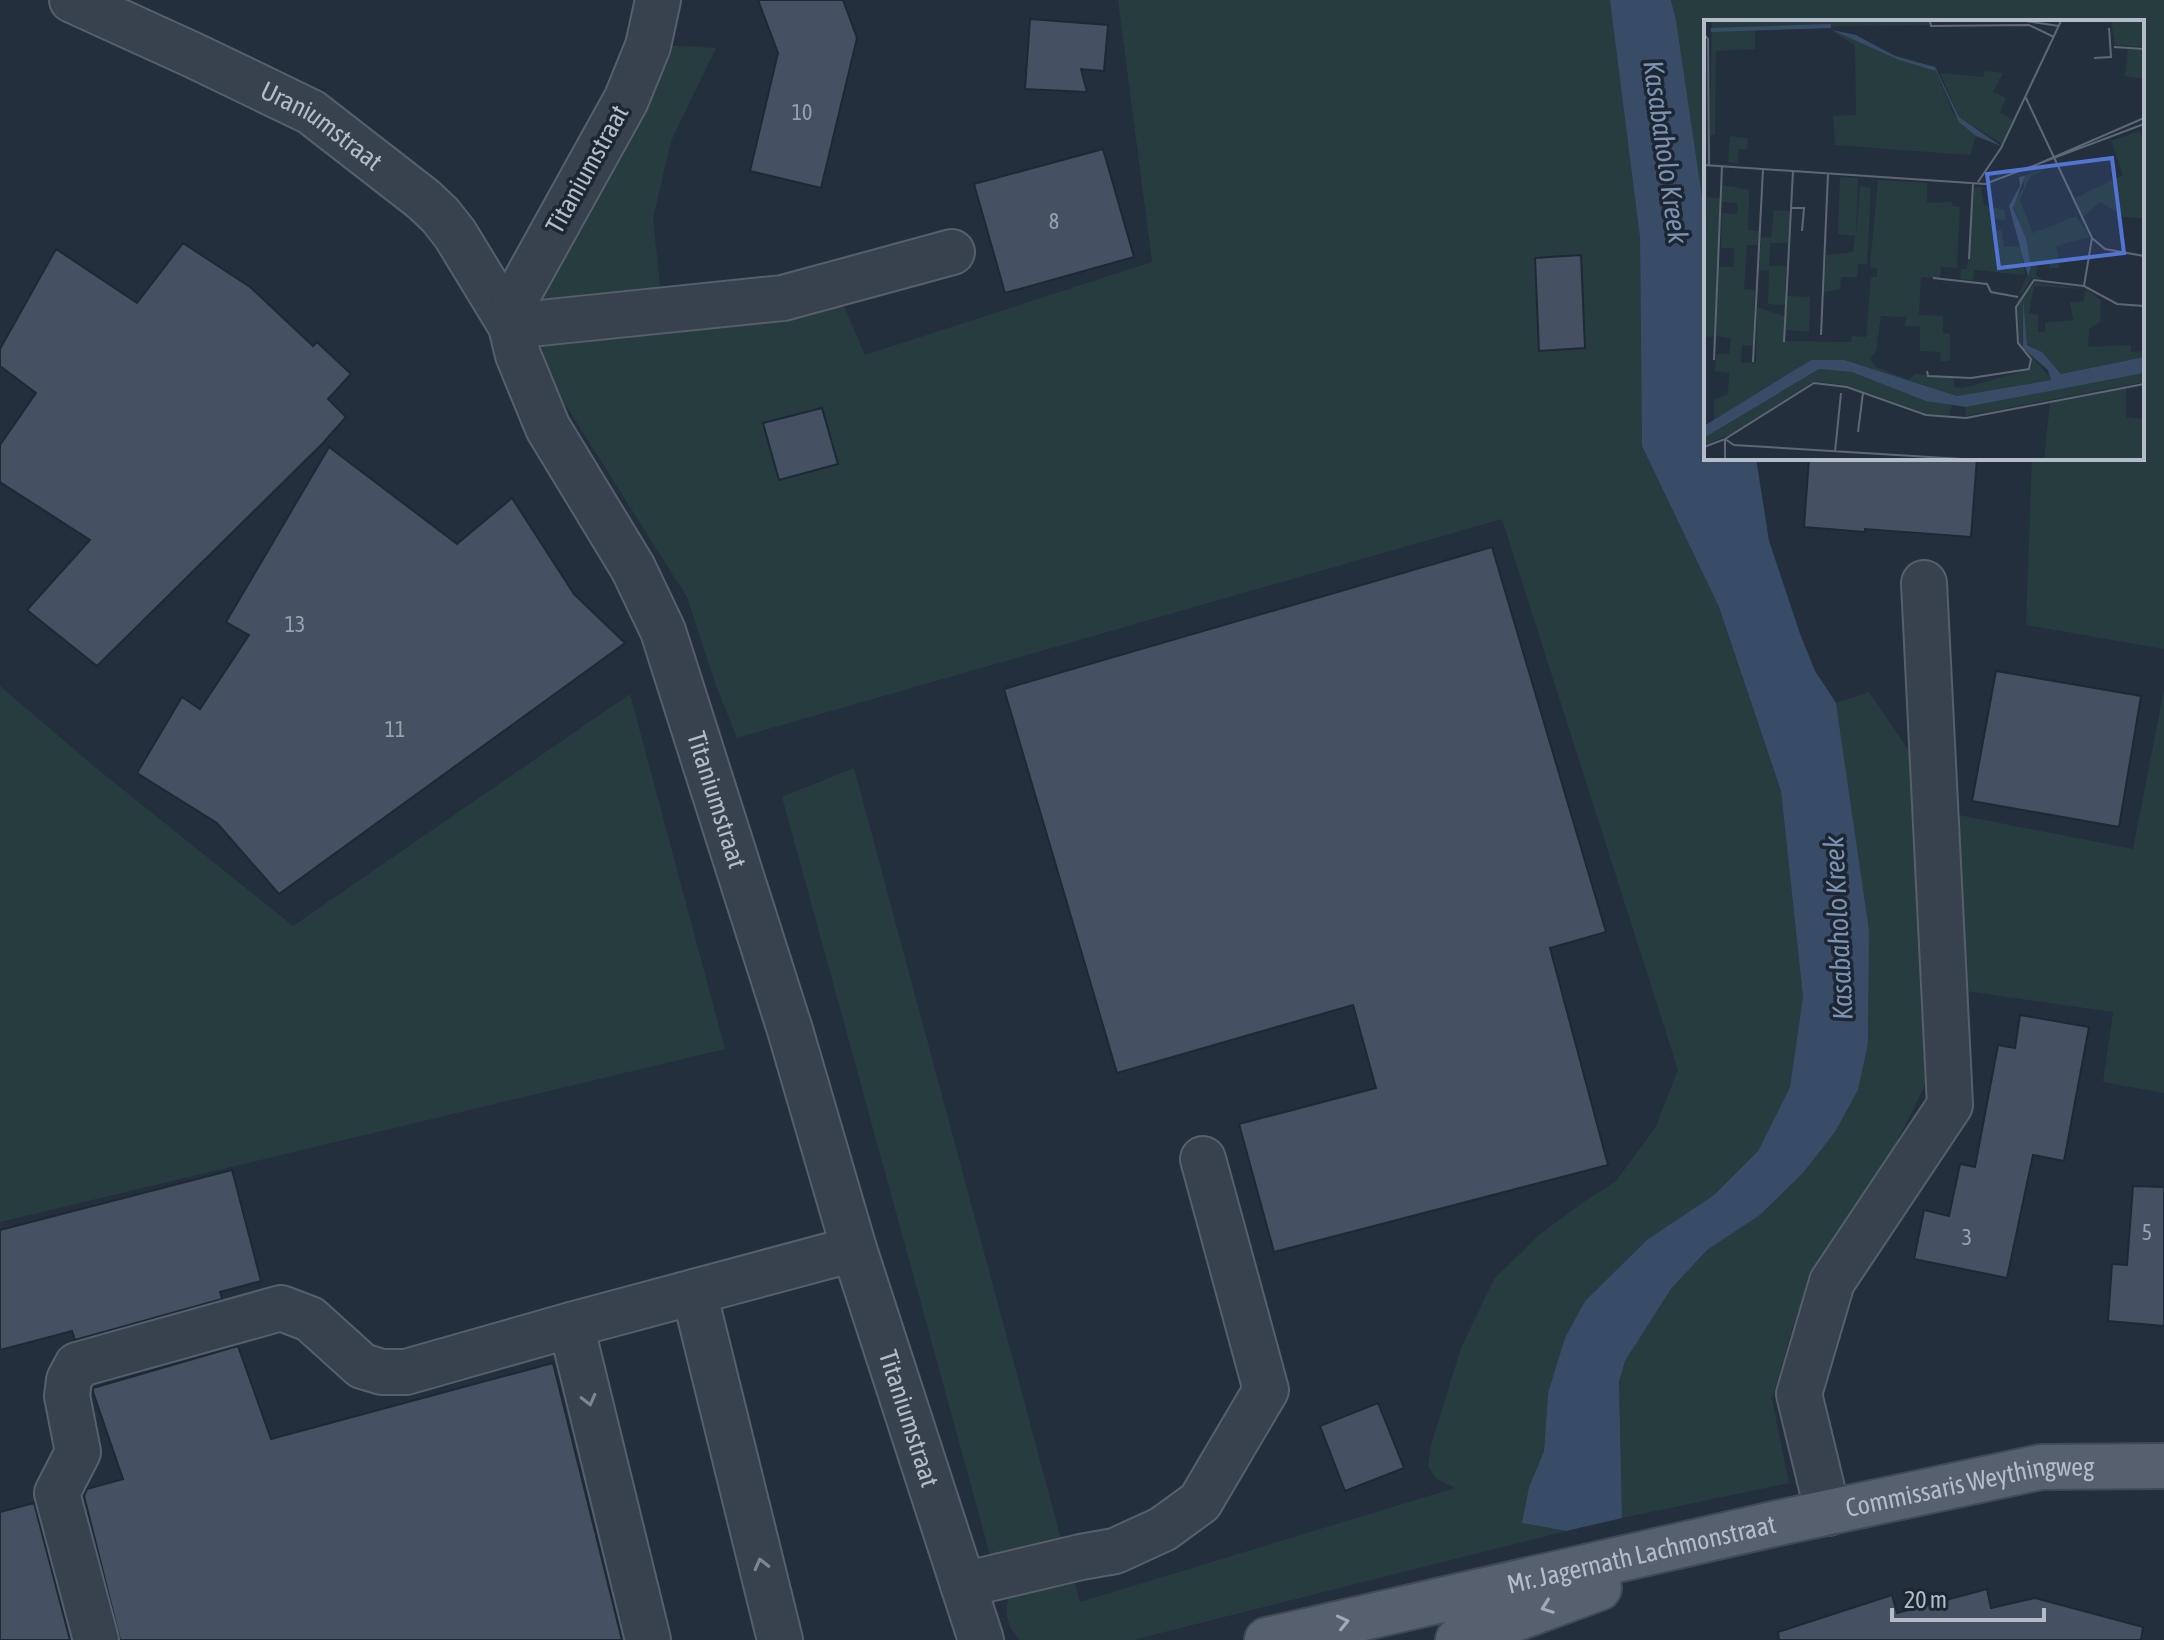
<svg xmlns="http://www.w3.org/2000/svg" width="2164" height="1640" viewBox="0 0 2164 1640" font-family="'Asap Condensed',sans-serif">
<rect width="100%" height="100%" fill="#242f3e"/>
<g fill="#263c3f">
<path d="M1118,0H1610L1640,238L1642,446L1719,607L1781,791L1803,997L1790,1087L1758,1151L1714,1195L1648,1239L1585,1301L1548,1393L1544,1451L1529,1487L1522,1523L1566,1531L1133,1640H1020C1005,1623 1004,1613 1010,1592L1072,1572L1080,1602L1455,1488L1437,1479L1428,1466L1431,1445L1461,1348L1494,1279L1539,1235L1585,1201L1616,1181L1655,1128L1678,1070L1502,519L737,738L715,683L687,597L561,398L542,353L543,338L608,323L768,322L844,306L865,355L1152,262Z"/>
<polygon points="1671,0 2164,0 2164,649 2026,625 2032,458 2142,458 2142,22 1706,22 1706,224 1676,20"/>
<polygon points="663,45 716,48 671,141 653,219 661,294 544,305 543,295 624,153"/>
<polygon points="0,686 96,768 293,926 630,694 725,1049 0,1222"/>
<polygon points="2164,690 2164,1093 2103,1082 2113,1012 1959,990 1949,813 2133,849"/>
<polygon points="1869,692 1909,751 1935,1013 1931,1073 1894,1148 1844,1221 1793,1326 1772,1399 1789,1483 1622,1518 1619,1382 1625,1361 1671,1289 1707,1250 1760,1215 1803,1173 1835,1132 1858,1090 1868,1044 1869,930 1836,703"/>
<polygon points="854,768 1063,1546 992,1562 782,797"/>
</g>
<polygon fill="#394c67" points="1610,0 1671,0 1676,20 1706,224 1706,458 1756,458 1769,541 1800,634 1815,671 1836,703 1869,930 1868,1044 1858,1090 1835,1132 1803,1173 1760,1215 1707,1250 1671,1289 1625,1361 1619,1382 1622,1518 1566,1531 1522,1523 1529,1487 1544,1451 1548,1393 1565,1338 1585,1301 1648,1239 1714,1195 1758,1151 1790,1087 1803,997 1781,791 1719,607 1642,446 1640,238"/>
<g fill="#455162" stroke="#1f2835" stroke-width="2">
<polygon points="758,0 843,0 857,38 821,188 750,171 778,53"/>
<polygon points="1030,19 1108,25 1104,71 1081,69 1087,92 1025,89"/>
<polygon points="1103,149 1134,257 1005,293 974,184"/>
<polygon points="183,243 250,287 313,346 317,342 351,374 328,399 346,417 323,443 97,666 27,610 90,540 0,482 0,445 36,393 0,366 0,349 56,249 137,303"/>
<polygon points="1581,255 1585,348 1539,351 1535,258"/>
<polygon points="822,408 838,464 779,480 763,423"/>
<polygon points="329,447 457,544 512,498 574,594 625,643 279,894 217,823 137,773 182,697 200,709 249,635 226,622"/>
<polygon points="1809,458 1977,458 1971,537 1865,529 1865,532 1804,527"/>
<polygon points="1492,547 1606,932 1550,948 1608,1165 1274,1252 1239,1124 1376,1088 1353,1005 1117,1073 1004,689"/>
<polygon points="1996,671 2141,696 2119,827 1972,801"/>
<polygon points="2020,1015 2089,1027 2064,1161 2033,1155 2007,1278 1914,1259 1924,1210 1949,1216 1960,1164 1975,1167 1998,1045 2015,1048"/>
<polygon points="232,1170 261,1281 220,1292 222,1299 75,1340 72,1331 0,1350 0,1230"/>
<polygon points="2133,1186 2164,1187 2164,1326 2108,1321 2112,1264 2127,1265"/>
<polygon points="238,1346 271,1439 553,1363 622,1640 120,1640 84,1496 87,1489 123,1479 93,1392 93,1388"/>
<polygon points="1378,1403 1404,1468 1345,1491 1320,1426"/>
<polygon points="34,1503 70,1640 0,1640 0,1512"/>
<polygon points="1987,1589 1991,1608 2035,1598 2143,1627 2141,1640 1779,1640 1778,1632 1892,1595 1897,1613"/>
</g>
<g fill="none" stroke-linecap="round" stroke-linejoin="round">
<g stroke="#565f6c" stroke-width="48">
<g id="minor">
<path id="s1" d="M72,0L195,56L311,112L423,199L440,215L455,234L511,326L783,298L952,252"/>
<path id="s2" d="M658,0L648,46L626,100L514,302L511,326L518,355L548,428L633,568L663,631L790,1030L854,1249L981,1640"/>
<polyline points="694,1292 780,1640"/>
<polyline points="571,1325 648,1640"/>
<polyline points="1828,1513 1799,1394 1832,1282 1950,1105 1924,583"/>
<polyline points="963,1585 1081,1557 1115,1551 1163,1529 1200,1502 1266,1390 1203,1159"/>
<polyline points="96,1640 57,1493 78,1452 67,1396 69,1380 77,1365 281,1308 310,1319 362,1366 382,1372 406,1372 571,1325 854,1249"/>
</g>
</g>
<g stroke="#414a57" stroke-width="48">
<g id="major">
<path id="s3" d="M1267,1640L1778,1523L2041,1467L2164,1466"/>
<polyline points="1458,1640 1599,1588"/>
</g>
</g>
<use href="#minor" stroke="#38414e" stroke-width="44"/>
<use href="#major" stroke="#56606e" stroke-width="44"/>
</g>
<defs><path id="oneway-chevron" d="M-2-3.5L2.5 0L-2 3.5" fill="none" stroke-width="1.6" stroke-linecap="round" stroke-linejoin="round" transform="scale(2)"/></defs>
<g stroke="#7c8592">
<use href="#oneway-chevron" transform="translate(589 1400) rotate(76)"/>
<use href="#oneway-chevron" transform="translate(761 1564) rotate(-104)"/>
</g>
<g stroke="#a1aab7">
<use href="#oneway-chevron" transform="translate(1547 1607) rotate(160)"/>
<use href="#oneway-chevron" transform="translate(1343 1622) rotate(-13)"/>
</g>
<g text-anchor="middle" stroke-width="7" stroke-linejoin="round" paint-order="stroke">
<g font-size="22" fill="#98a1af">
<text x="802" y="120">10</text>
<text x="1054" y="229">8</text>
<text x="295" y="632">13</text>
<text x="395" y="737">11</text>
<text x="2147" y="1240">5</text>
<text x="1967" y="1245">3</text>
</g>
<g font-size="26" fill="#b4bcc9" stroke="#1d2633">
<text dy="9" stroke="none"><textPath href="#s1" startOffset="280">Uraniumstraat</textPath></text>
<text transform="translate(587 169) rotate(-61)" y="9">Titaniumstraat</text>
<text dy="9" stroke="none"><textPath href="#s2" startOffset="880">Titaniumstraat</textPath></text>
<text dy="9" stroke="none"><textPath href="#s2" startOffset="1528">Titaniumstraat</textPath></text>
<text dy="9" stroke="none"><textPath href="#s3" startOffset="720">Commissaris Weythingweg</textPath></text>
<text dy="9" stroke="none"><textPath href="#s3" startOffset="384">Mr. Jagernath Lachmonstraat</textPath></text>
</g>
<g font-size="28" font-style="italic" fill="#7c92b1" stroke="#1d2633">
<text transform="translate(1666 152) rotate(82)" y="10">Kasabaholo Kreek</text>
<text transform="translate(1838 928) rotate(-93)" y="10">Kasabaholo Kreek</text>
</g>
</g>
<g transform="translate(1704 20)">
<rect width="440" height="440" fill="#242f3e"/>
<path d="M226,1V5L51,7V29L12,31L11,115H6L8,2ZM407,1H440V27L411,25ZM126,10L232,51L250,95L272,116L266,135L131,125L129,96L152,95L151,25ZM424,29L440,30V59L421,56ZM281,51L299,53L289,72L302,78L296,93L309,99L298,124L255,97L236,53L279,57ZM435,111L440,122V198L420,197L396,182L379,197L371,178L419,155L407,121ZM26,116L44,118L43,129H34V143L24,142ZM349,145L326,157L316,180L329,213L372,196L386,217L352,226L356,248H346L344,243L333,245L332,255L338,260L327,258L319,272L315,275L327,246L309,183L320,167L319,156ZM136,157L154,158L152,215L156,166L167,168L163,244H154L153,257H137L136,269L120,272L122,235L149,232L151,216L134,214ZM174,160L223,163V183L248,182V186L256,187L253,248L237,247L236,258L217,257L215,295L239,296V313L246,314V341H237L236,332L216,331V306H201L202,297L177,296L172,331L166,339L172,347L205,360L211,354L250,358V367L259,368L327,349L328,338L316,326L313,281L332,262L379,269L330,266L325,293L334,295V312H341V303L369,300L366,282H379L382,269L397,280L396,302L385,309L384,327L427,325V332L440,331V337L357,354L338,332L323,324L319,277L318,325L348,360L253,376L158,346L107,340L10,400V380L24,374L25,353L11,351L12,334H25L27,318L12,316L15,247H30V228H17L18,193L33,194V183L18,182V165L45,170L44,210L55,211L54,225H43L40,269L51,270L49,326L38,325L37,343L52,342L53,287L80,296L81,321L147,322L148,316L162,317L167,257H173V248L166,247ZM277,167L280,185L300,190L302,200L291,199L290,211H298L300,227L318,226L321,255L270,250L269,260L256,259L257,249H263L270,168ZM3,177L16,178L10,317L0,316ZM70,190L86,191L84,223H66L65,246H82L81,285L64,284L65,251L55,250L57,217L67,218ZM83,276L106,277L105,312L81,310ZM115,349L148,352L248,386L245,395L224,394L141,365L110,361L28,414L3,424L1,418ZM440,353V362L261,396L262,387ZM422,368V397L440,399V439H340L346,383Z" fill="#263c3f"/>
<path d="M128,10L152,15L191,36L231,47L255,97L297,126L272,116L255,102L232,51L195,40ZM321,156L309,188L322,219L327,246L324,256L305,186L316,166L315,157ZM319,277L323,325L338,332L357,354L440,337V353L262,387L222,381L148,352L115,349L0,418V406L107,340H140L253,376L347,360L344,350L319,328Z" fill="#394c67"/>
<path fill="none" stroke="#394c67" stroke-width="4" d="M7,10L127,6"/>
<path fill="none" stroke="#5e6776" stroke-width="2" d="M226,1L227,6L325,5L350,17M322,1L355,6M0,14L4,19L5,145M410,27L440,29M390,38L407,37L405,8M321,76L388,218L380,266M0,145L281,164L440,104M325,148L440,98M274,162L297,128L357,1M87,188H100L98,211M388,218L401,229L440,236M265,239L269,164M229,258L283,264L287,272L314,277M117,315L124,154M80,322L89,151M10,340L18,146M49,342L59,149M223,351L224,356L267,358L325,349L327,339L314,323L312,287L330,260L380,266L413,284L440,286M154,412L159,373M0,427L21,419L30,425L258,439M131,432L137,373M21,439V419L110,363L143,367L222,395L262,398L440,364"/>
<path fill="#5274d3" fill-opacity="0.15" stroke="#5274d3" stroke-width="4" d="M408,138L420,233L295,248L283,154Z"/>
<rect width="440" height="440" fill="none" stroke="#b4bcc9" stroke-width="4"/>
</g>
<path d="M1892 1608v12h152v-12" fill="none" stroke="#b4bcc9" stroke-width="4"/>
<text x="1904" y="1608" font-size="24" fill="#b4bcc9" stroke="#1d2633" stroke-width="6" paint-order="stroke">20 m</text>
</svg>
